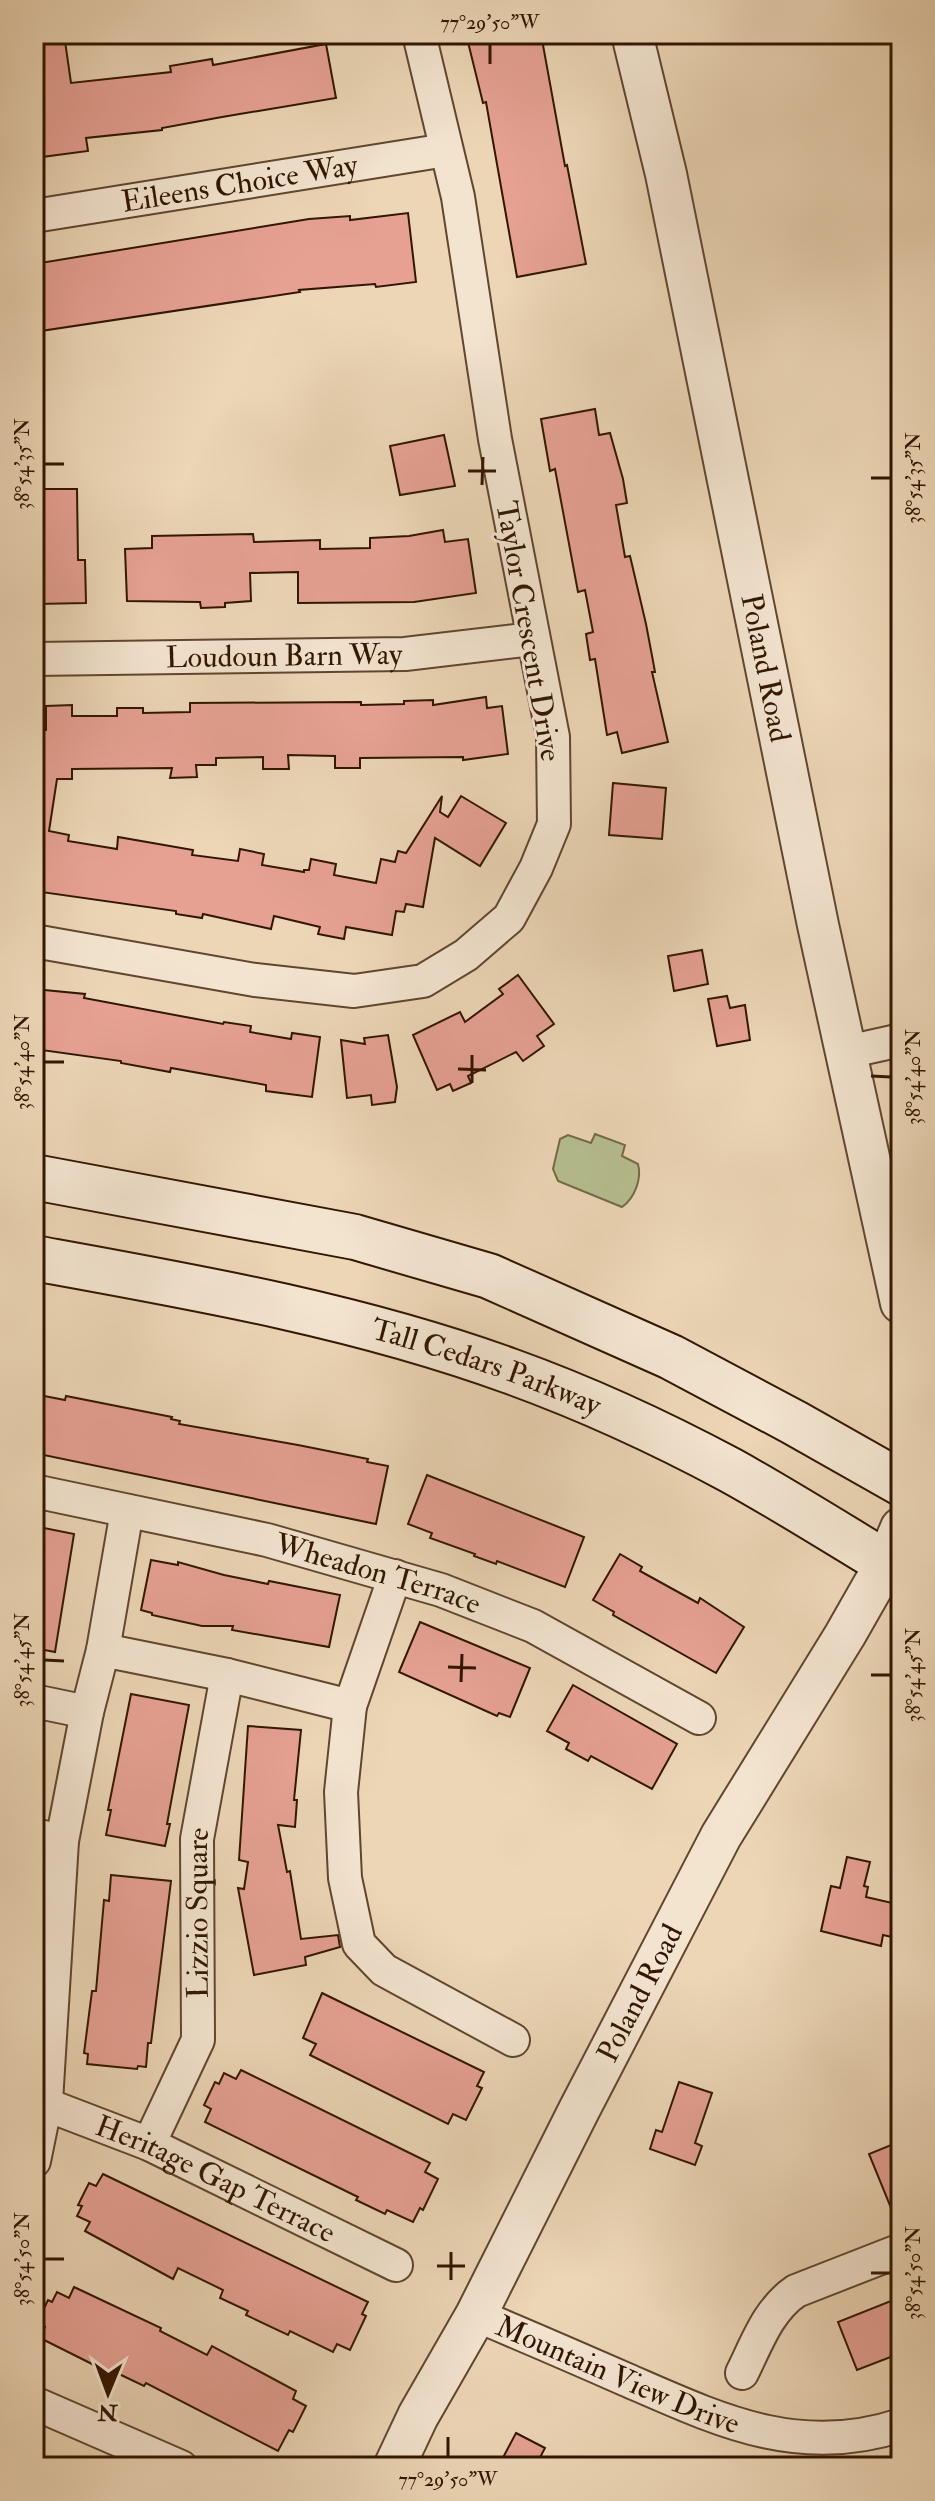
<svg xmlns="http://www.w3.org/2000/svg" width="935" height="2501" viewBox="0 0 935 2501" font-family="'IM FELL Double Pica',serif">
<rect width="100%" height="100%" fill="#ecd6b6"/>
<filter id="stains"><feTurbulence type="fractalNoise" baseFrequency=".0025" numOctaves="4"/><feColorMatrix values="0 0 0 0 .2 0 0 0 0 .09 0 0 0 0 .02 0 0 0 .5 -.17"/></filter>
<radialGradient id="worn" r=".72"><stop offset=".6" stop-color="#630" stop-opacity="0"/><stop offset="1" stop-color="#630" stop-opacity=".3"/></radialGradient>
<path fill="#b6be8f" stroke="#746a48" stroke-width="2" d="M595,1134L625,1145L622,1156L638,1164C642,1178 635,1198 622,1207L558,1181L553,1169L560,1139L568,1135L591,1143Z"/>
<g fill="#e6a193" stroke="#321600" stroke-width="2">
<polygon points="34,34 64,34 71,83 171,72 170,66 212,59 213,65 326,44 336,98 222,117 162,128 162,130 86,138 88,151 34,158"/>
<polygon points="466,34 541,34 565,166 567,165 586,264 517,277 486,102 483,103"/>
<polygon points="408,213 416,282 376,287 375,284 299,290 300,292 34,332 34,264 309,219 350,216 350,220"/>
<polygon points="595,409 599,435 610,433 623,479 627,503 616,505 625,557 630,556 646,624 653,661 655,672 652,672 668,742 622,753 617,732 607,735 595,659 590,660 586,634 593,632 585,590 578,592 555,469 550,471 541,419"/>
<polygon points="444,435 455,486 400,495 390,446"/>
<polygon points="34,489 77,489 78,560 85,560 86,603 36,604"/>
<polygon points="443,530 445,542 468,539 476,593 414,602 298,603 298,572 250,573 251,601 225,603 225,607 201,608 200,602 127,601 125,549 152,548 152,536 253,534 254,542 320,540 320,549 370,548 370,538 409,536"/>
<polygon points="486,697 487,708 502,706 508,754 463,760 463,757 360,758 360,768 335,768 335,756 288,755 289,769 263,769 263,757 216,758 216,765 196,765 197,777 170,778 172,768 72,769 72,779 57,779 49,831 69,835 68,841 117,849 118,837 193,850 192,855 238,861 240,849 264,854 262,865 304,872 304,870 309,870 311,859 336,864 334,875 376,883 381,859 395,862 398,851 406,853 442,796 440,812 448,817 461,796 506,823 480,866 435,838 423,907 406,904 404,912 396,911 392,935 346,927 344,939 318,934 320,927 274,916 271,929 203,914 202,918 176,914 176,911 34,891 34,730 46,730 46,706 72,705 72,716 117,716 117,708 143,708 143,713 190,712 190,703 361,702 361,705 404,704 404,701 433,700 433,705"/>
<polygon points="613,783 666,788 662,839 609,835"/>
<polygon points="702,950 708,984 674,991 668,956"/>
<polygon points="518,975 554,1024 537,1036 544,1046 523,1061 516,1052 468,1076 471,1083 453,1091 450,1084 437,1090 413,1035 460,1012 465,1022 503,994 499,989"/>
<polygon points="34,989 85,994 84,998 223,1024 224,1022 251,1026 250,1032 291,1039 292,1033 320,1037 312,1097 266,1091 266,1085 171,1068 170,1072 121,1063 121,1061 34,1049"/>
<polygon points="727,996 730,1008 745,1005 750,1040 717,1046 708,999"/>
<polygon points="388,1035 397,1087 395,1102 372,1105 371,1095 347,1098 341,1040 365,1044 364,1038"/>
<polygon points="39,1395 65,1400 66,1396 172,1417 171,1419 180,1421 179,1424 298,1445 368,1459 367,1462 388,1466 376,1524 34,1453 34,1418"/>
<polygon points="427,1475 584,1537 565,1587 497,1561 496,1564 474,1556 475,1554 430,1538 432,1533 408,1524"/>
<polygon points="34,1526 74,1534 55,1652 34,1648"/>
<polygon points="620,1554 642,1567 640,1571 698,1603 700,1598 744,1627 716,1673 613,1615 614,1612 593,1600"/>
<polygon points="151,1560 178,1565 178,1562 224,1575 268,1584 269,1581 340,1595 329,1647 232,1630 233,1626 202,1626 152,1615 152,1613 141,1610"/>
<polygon points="420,1622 530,1668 510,1717 499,1713 497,1716 399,1672"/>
<polygon points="573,1685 677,1744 652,1789 591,1756 588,1761 566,1749 569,1743 547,1731"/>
<polygon points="131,1694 189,1705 167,1824 170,1824 165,1846 106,1835 111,1810 108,1810"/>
<polygon points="248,1726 301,1730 294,1800 297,1800 295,1827 278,1825 287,1872 290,1871 301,1939 338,1935 340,1947 305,1957 306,1965 254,1975 238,1888 244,1889 248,1862 239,1860"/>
<polygon points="847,1857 870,1862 864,1886 868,1887 866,1897 901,1905 901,1939 883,1935 881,1946 821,1931 831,1886 840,1888"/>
<polygon points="111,1875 171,1881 151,2043 148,2043 146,2067 138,2066 137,2069 87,2064 88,2054 84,2053 92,1991 96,1991 104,1900 109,1901"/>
<polygon points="322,1993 484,2072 477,2086 482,2088 466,2120 453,2114 448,2124 310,2055 316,2044 303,2038"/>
<polygon points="241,2070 430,2163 425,2172 438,2179 423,2210 420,2208 413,2222 387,2210 385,2214 356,2200 358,2197 205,2122 211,2109 204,2105 215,2082 219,2084 224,2073 236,2079"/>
<polygon points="679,2082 712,2093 695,2143 702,2146 695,2165 650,2149 656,2130 662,2132"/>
<polygon points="901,2141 901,2230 900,2230 869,2154"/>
<polygon points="103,2174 368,2302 362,2314 366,2316 350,2350 337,2344 333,2352 290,2331 288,2335 246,2315 248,2311 220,2298 223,2290 178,2268 173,2279 85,2231 90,2222 77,2216 82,2206 78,2205 89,2183 96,2186"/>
<polygon points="74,2287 161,2328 160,2331 207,2355 212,2346 296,2391 293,2399 306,2406 293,2432 289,2430 278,2451 146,2383 144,2386 119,2374 118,2377 40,2338 45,2327 37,2323 48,2300 52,2302 57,2292 69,2298"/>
<polygon points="901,2297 901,2353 857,2370 838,2322"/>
<polygon points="516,2433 545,2448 535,2467 498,2467"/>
</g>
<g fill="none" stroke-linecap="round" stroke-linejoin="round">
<g stroke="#60462e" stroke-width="36">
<g id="minor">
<path id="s1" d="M34,216L446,150"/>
<path id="s2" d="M34,659L405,654L532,639"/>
<polyline points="34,941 255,980 354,991 423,981 466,955 509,918 536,868 554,824 553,737 495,439 458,197 419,34"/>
<polyline points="847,1052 901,1040"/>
<path id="s3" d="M34,1491L267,1540L441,1590L533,1626L699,1718"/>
<polyline points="395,1576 350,1706 341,1792 345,1878 359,1944 384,1970 513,2040"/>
<polyline points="103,1650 227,1675 350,1706"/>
<polyline points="34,1701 87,1712"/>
<polyline points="34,1835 62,1841"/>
<path id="s4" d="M34,2100L149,2144L396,2265"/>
<path id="s5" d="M149,2144L198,2040L197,1839L227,1675"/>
<polyline points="34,2161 46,2102 62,1841 87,1712 103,1650 127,1511"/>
<path id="s6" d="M476,2315C526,2336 577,2358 627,2380C719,2420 799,2459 901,2425"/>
<path d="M742,2373C757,2343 768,2310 796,2291L901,2250"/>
<polyline points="34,2403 181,2467"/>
</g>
</g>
<g stroke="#60462e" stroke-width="44">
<g id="tertiary">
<path id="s7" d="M632,34L666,174L818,925L901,1303"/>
<path id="s8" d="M394,2467L418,2416L476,2315L578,2112L721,1836L845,1635L886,1563L901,1528"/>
</g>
</g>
<g stroke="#321600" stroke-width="48">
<g id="secondary">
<polyline points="34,1177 355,1237 489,1276 671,1357 795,1423 901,1483"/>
<path id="s9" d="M34,1258C194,1287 356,1315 510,1371C585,1398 659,1432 730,1470C788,1502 844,1538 901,1572"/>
</g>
</g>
<use href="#minor" stroke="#f3e4d0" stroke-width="32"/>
<use href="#tertiary" stroke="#f3e4d0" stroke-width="40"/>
<use href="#secondary" stroke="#f3e4d0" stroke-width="44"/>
</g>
<path fill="none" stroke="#321600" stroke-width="3" d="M490,64V44M44,464H64M468,471H496M871,478H891M482,485L483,457M44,1062H64M458,1069L486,1070M871,1076L891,1077M472,1083V1055M44,1660L64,1661M448,1667L476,1668M871,1675H891M461,1682L462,1654M44,2259H64M437,2266H465M871,2273H891M451,2280V2252M448,2457V2437"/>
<g text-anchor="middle" stroke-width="6" stroke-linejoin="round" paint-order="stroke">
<g font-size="30" fill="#321600" stroke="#f3e4d0">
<text dy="10" stroke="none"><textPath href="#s1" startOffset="208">Eileens Choice Way</textPath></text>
<text transform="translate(529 631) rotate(80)" y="10">Taylor Crescent Drive</text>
<text dy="10" stroke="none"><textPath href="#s2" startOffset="250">Loudoun Barn Way</textPath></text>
<text dy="10" stroke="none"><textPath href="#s7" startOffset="648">Poland Road</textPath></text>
<text dy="10" stroke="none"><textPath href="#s9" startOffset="466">Tall Cedars Parkway</textPath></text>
<text dy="10" stroke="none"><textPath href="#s3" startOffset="354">Wheadon Terrace</textPath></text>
<text dy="10" stroke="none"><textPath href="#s5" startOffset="242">Lizzio Square</textPath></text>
<text dy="10" stroke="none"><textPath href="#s8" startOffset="534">Poland Road</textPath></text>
<text dy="10" stroke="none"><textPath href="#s4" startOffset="198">Heritage Gap Terrace</textPath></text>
<text dy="10" stroke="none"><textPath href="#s6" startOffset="154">Mountain View Drive</textPath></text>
</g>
</g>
<rect width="935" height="2501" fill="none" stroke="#ecd6b6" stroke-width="88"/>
<g transform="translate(108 2393) rotate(181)" stroke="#f3e4d0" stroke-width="6" paint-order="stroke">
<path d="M0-6L14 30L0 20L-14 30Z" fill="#321600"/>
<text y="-12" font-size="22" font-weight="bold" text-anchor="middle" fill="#321600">N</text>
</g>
<rect x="44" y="44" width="847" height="2413" fill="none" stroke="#321600" stroke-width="3"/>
<g font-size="20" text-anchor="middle" fill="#321600">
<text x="490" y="29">77°29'50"W</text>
<text transform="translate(22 464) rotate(-90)" y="7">38°54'35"N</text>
<text transform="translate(913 478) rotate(-90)" y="7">38°54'35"N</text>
<text transform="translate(22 1062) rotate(-90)" y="7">38°54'40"N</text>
<text transform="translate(913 1077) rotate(-90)" y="7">38°54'40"N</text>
<text transform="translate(22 1660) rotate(-90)" y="7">38°54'45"N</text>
<text transform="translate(913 1675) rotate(-90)" y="7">38°54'45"N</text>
<text transform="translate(22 2259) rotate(-90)" y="7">38°54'50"N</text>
<text transform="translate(913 2273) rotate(-90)" y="7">38°54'50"N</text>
<text x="448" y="2486">77°29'50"W</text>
</g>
<rect width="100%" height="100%" filter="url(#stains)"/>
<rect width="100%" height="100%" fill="url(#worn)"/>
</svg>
